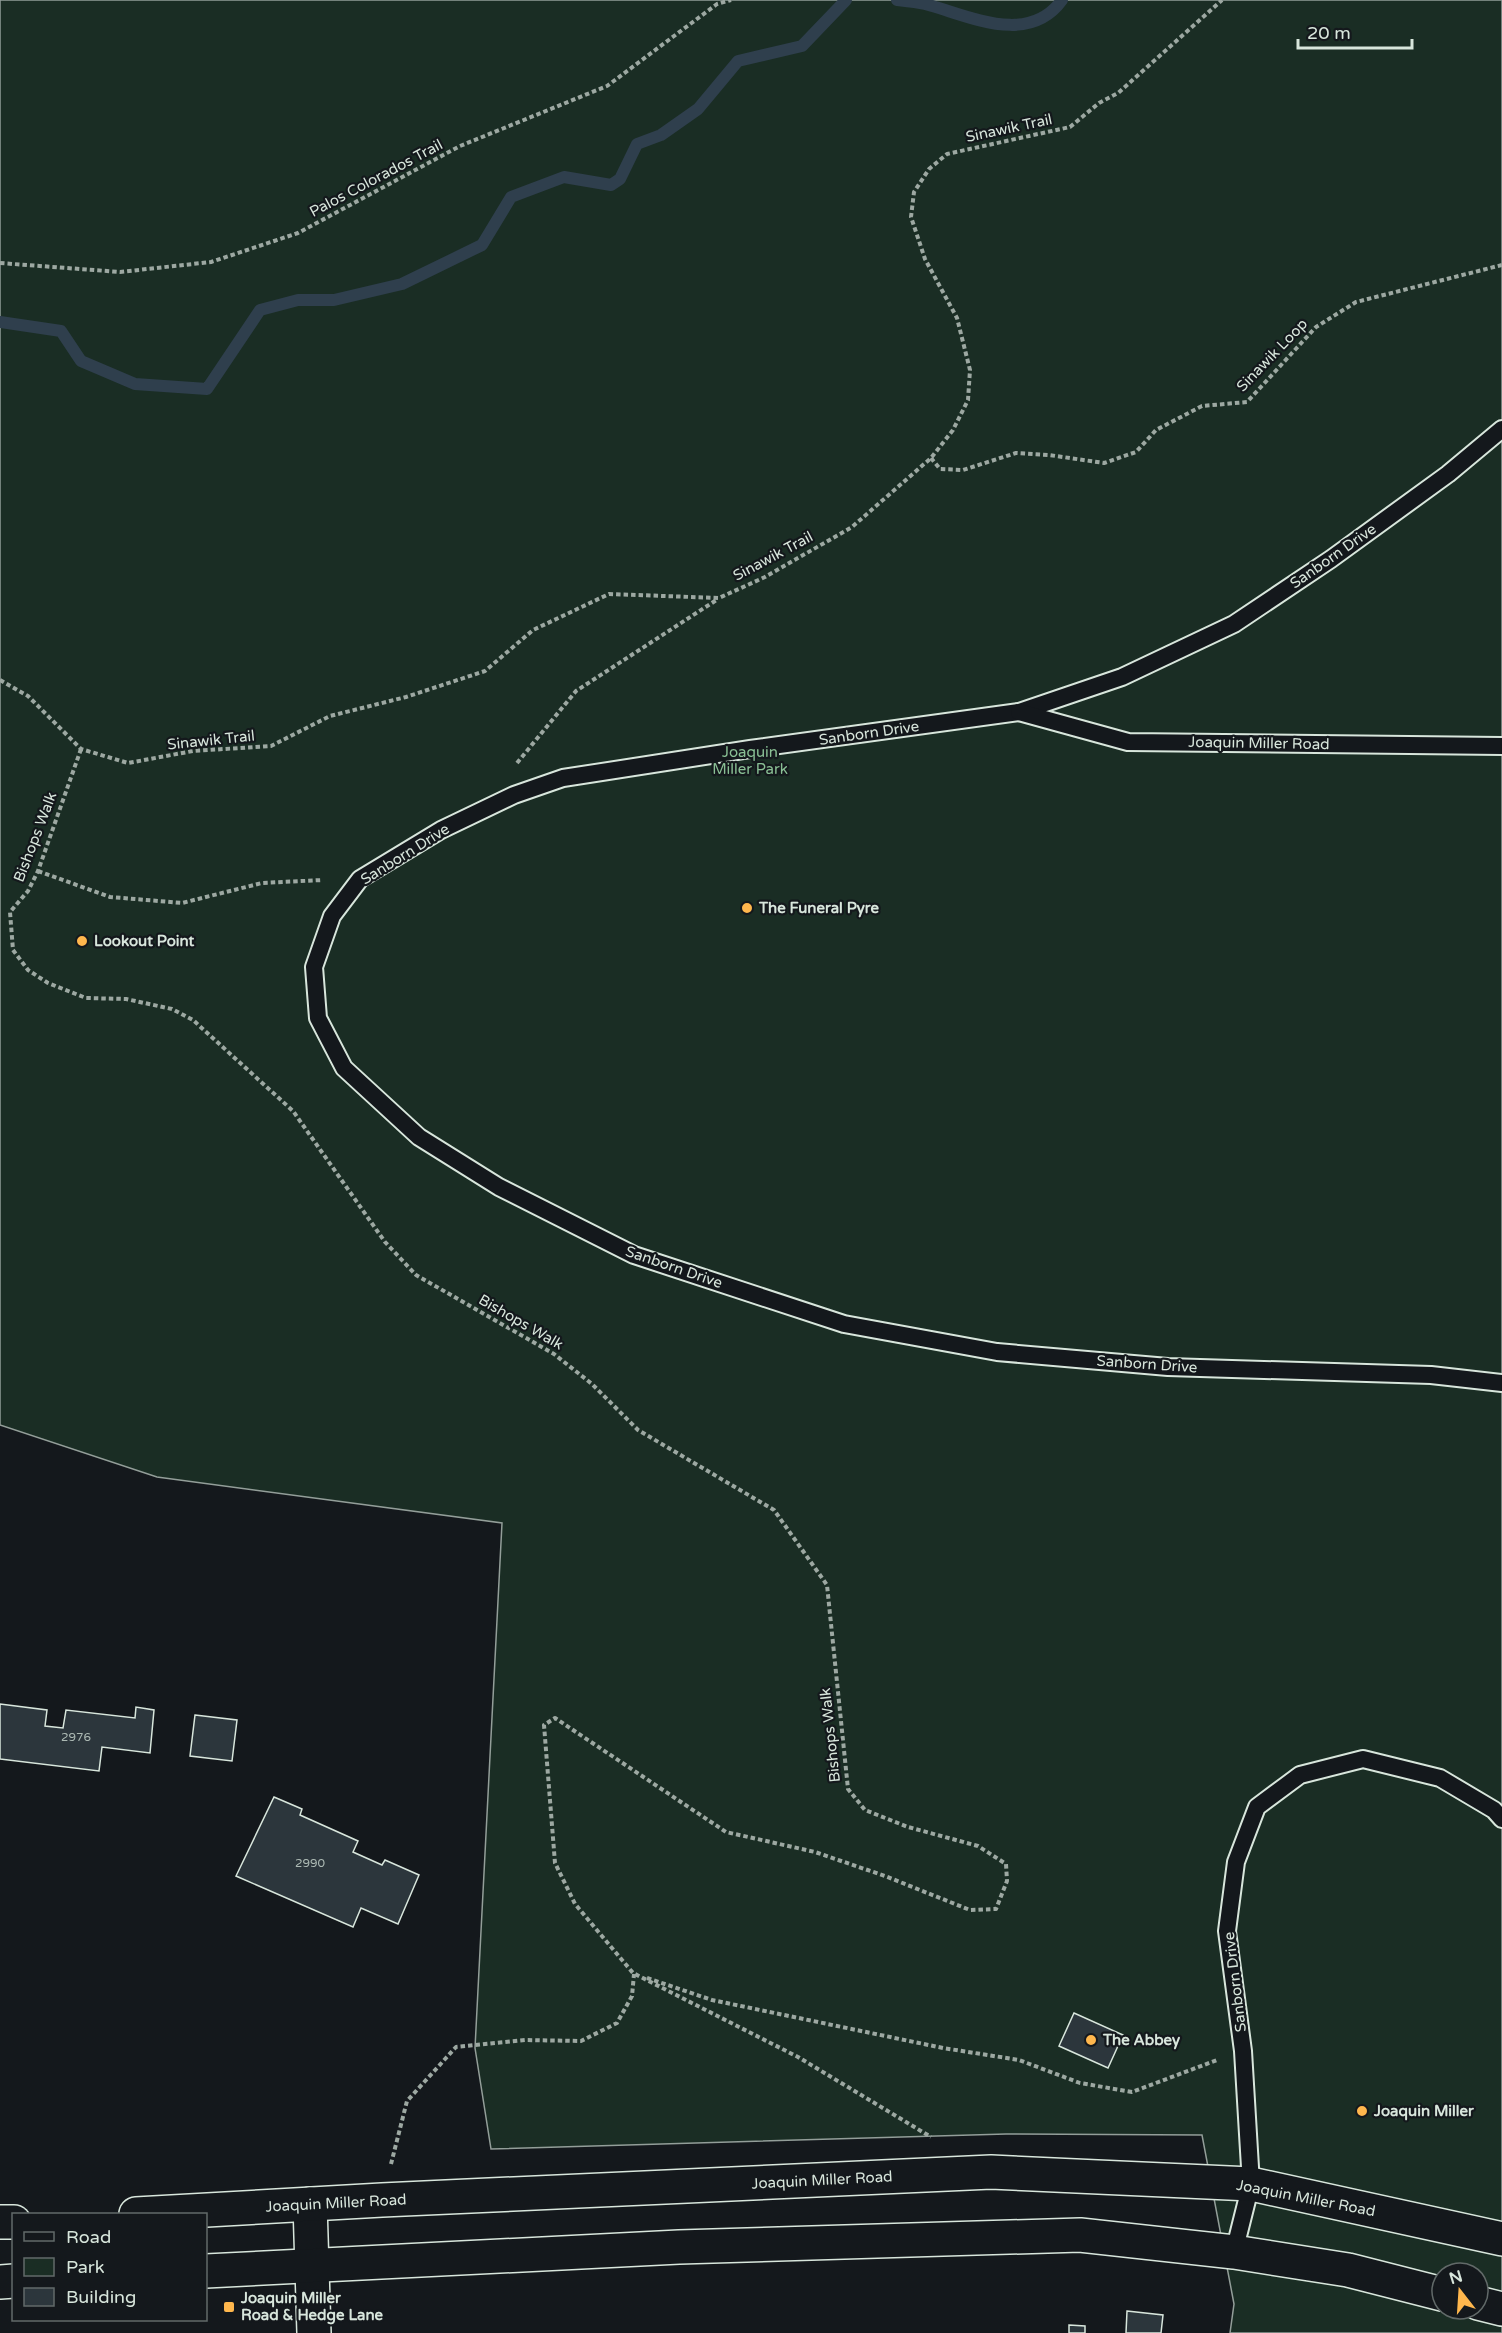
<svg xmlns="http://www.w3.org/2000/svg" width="1502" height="2333" viewBox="0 0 1502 2333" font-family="'Varela Round',sans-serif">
<rect width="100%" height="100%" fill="#14181c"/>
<path fill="#1a2d24" stroke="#939e99" stroke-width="1.5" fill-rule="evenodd" d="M0,0H1502V2333H1230L1234,2304L1202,2135L1006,2134L491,2149L475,2048L502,1523L157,1477L0,1425ZM1442,2273H1478V2309H1442Z"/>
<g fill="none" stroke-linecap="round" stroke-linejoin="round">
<g stroke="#2f3f4d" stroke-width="12">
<path d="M897,0C906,1 916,2 925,4C968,15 1028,47 1062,0"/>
<polyline points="0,322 61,331 81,361 135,384 207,389 260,310 298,300 334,300 402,284 482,245 511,197 564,177 611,185 620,179 637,144 661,135 698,109 738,61 802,46 846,0"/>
</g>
</g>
<g fill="#2c363c" stroke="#d8e6dc" stroke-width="1.5">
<polygon points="0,1704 47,1710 45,1726 63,1728 66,1710 135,1718 136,1707 154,1710 150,1753 102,1747 99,1771 0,1759"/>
<polygon points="195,1715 237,1720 232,1761 190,1756"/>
<polygon points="274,1797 302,1809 300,1815 358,1841 353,1852 382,1865 385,1860 419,1875 398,1924 361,1908 353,1927 236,1876"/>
<polygon points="1074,2013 1123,2035 1108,2068 1059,2046"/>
<polygon points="1127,2311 1163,2315 1161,2333 1126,2333"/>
<polygon points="1069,2325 1085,2326 1085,2333 1069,2333"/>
</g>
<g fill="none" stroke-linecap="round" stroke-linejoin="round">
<g stroke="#d8e6dc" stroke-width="20">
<g id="lane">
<polyline points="1502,429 1448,474 1331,559 1234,624 1122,677 1019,712 750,749 563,778 514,795 441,830 360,879 332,916 314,967 318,1018 344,1068 419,1137 499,1187 634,1255 844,1324 997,1352 1168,1367 1431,1375 1502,1383"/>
<polyline points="1019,712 1128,742 1502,746"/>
<polyline points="1234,2252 1251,2184 1243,2051 1227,1931 1236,1862 1257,1807 1300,1775 1363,1759 1440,1778 1494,1810 1502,1819"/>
</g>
</g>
<g stroke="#d8e6dc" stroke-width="36">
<polyline id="street" points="310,2204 314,2333"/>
</g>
<g stroke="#d8e6dc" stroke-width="36">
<g id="secondary">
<polyline points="136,2214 382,2200 991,2172 1251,2184 1502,2239"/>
<polyline points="0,2222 14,2222"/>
<polyline points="206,2271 679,2247 1080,2235 1234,2252 1348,2270 1442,2294"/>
<polyline points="0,2282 14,2281"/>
<polyline points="1478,2303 1502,2309"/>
</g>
</g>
<g stroke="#9da8a2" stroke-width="4" stroke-dasharray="4.5 3" stroke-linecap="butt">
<polyline points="0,263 120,272 211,262 298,233 460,146 607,86 717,4 731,0"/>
<polyline points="931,458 940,469 963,470 1016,453 1049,455 1104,463 1136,452 1156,430 1202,406 1247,402 1316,327 1356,302 1502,265"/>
<polyline points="0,680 28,696 81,749 128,763 193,751 271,746 330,716 406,697 485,671 533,630 609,594 719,598 765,577 852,527 931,458 953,430 968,400 970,370 957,318 925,259 911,217 914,192 929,169 947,154 1070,127 1099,103 1118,93 1222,0"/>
<polyline points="81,749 38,871 28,891 10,912 13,950 28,970 48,983 86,998 126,999 172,1009 193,1020 293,1111 385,1242 416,1275 554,1354 592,1384 638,1430 774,1510 827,1585 848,1789 865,1810 908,1827 978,1846 1006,1864 1007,1881 996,1909 970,1910 885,1876 815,1852 726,1832 555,1718 544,1725 555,1863 575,1904 633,1973 798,2057 931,2137"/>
<polyline points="517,763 576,691 718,599"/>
<polyline points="38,871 110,897 182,903 262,883 323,880"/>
<polyline points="647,1978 712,2000 943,2048 1019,2060 1080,2083 1132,2092 1217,2060"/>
<polyline points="391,2164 407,2101 456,2047 525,2040 581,2041 617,2023 632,1996 634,1974"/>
</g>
<use href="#lane" stroke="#14181c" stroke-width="16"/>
<use href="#street" stroke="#14181c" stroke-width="33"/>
<use href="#secondary" stroke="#14181c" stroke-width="33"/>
</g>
<g fill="#ffb74d" stroke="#14181c" stroke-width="2">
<circle cx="747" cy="908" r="6"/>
<circle cx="82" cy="941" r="6"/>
<circle cx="1091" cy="2040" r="6"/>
<circle cx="1362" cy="2111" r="6"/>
<rect x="223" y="2301" width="12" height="12" rx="3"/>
</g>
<g text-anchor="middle" stroke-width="4.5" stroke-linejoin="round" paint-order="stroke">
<g font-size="12" fill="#adbab4">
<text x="76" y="1741">2976</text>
<text x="310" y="1867">2990</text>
</g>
<g font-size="15" fill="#d8e6dc" stroke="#14181c">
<text transform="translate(1009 128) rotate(-12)" y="5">Sinawik Trail</text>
<text transform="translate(376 178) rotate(-28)" y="5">Palos Colorados Trail</text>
<text transform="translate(1272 355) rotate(-46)" y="5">Sinawik Loop</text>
<text transform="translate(773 556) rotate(-28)" y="5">Sinawik Trail</text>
<text transform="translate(1333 556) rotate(-35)" y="5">Sanborn Drive</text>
<text transform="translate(869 733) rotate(-8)" y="5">Sanborn Drive</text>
<text transform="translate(211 740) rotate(-6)" y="5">Sinawik Trail</text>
<text transform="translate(1259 743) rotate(1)" y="5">Joaquin Miller Road</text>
<text transform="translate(35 837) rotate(-69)" y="5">Bishops Walk</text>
<text transform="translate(405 854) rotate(-32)" y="5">Sanborn Drive</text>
<text transform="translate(674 1267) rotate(19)" y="5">Sanborn Drive</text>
<text transform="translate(521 1322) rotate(30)" y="5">Bishops Walk</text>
<text transform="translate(1147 1364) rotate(4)" y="5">Sanborn Drive</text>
<text transform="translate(830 1735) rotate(-96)" y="5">Bishops Walk</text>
<text transform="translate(1235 1982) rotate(-97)" y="5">Sanborn Drive</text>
<text transform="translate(822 2180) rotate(-3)" y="5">Joaquin Miller Road</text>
<text transform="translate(1306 2198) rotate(11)" y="5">Joaquin Miller Road</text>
<text transform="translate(336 2203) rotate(-3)" y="5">Joaquin Miller Road</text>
</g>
<g font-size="15" fill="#8ac095" stroke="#14181c">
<text x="750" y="757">Joaquin<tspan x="750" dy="17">Miller Park</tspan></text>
</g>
<g font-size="15" font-weight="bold" fill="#d8e6dc" stroke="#14181c" text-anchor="start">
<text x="759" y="913">The Funeral Pyre</text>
<text x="94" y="946">Lookout Point</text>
<text x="1103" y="2045">The Abbey</text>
<text x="1374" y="2116">Joaquin Miller</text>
<text x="241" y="2303">Joaquin Miller<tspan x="241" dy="17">Road &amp; Hedge Lane</tspan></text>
</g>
</g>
<rect x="12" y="2213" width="195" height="108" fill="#14181c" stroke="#626a69" stroke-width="1.5"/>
<rect x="24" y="2232" width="30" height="9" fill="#14181c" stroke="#626a69" stroke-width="1.5"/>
<text x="66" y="2243" font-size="18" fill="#d8e6dc">Road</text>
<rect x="24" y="2258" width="30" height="18" fill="#1a2d24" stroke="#626a69" stroke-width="1.5"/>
<text x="66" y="2273" font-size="18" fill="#d8e6dc">Park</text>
<rect x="24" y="2288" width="30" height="18" fill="#2c363c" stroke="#626a69" stroke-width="1.5"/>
<text x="66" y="2303" font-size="18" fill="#d8e6dc">Building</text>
<g transform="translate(1460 2291) rotate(343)"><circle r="28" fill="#14181c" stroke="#626a69" stroke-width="1.5"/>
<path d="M0-4.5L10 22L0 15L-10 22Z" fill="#ffb74d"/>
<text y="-9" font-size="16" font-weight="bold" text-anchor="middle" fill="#d8e6dc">N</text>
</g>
<path d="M1298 39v9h114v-9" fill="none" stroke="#d8e6dc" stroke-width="3"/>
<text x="1307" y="39" font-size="18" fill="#d8e6dc" stroke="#14181c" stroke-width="4.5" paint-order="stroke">20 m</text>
</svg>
